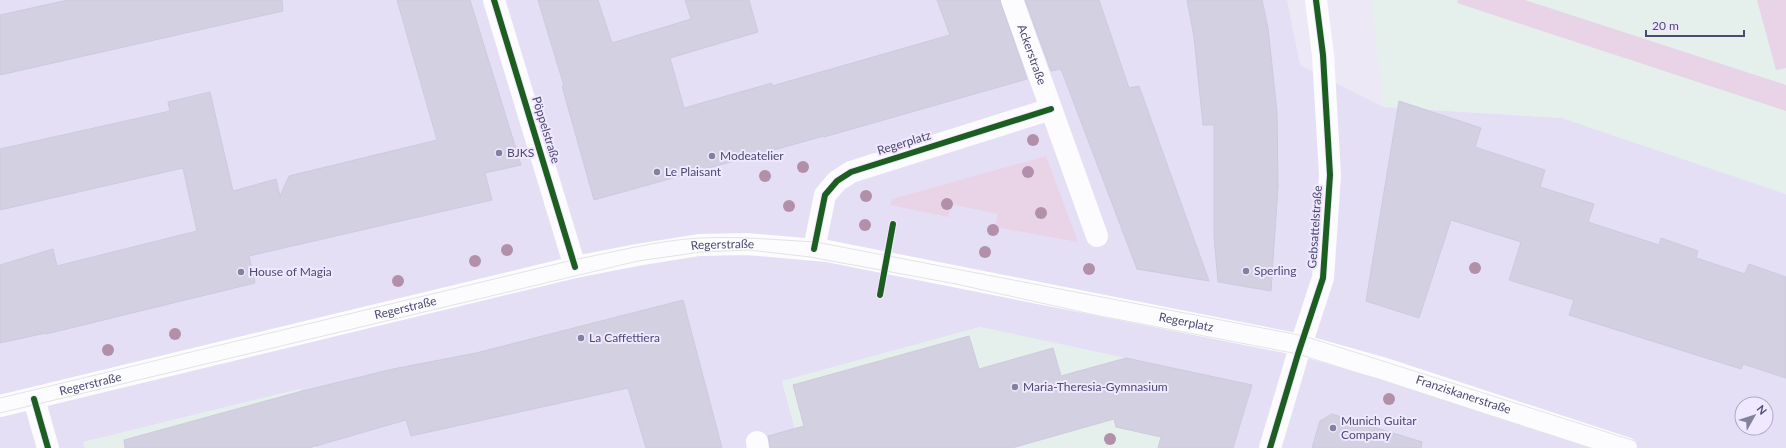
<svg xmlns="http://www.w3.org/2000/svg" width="1786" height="448" viewBox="0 0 1786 448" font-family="Lato,sans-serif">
<rect width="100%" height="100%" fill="#ece8f5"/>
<path fill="#e5dff6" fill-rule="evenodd" d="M0,0H1287L1300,65L1383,107L1562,118L1786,194V448H1233L1250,391L1182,370L980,327L782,381L800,448H316L299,389L84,442L85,448H0ZM1742,404H1766V428H1742Z"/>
<g fill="#e5f0ed">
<polygon points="1372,0 1786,0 1786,194 1562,118 1383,107"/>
<polygon points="980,327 1182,370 1250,391 1233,448 800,448 782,381"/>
<polygon points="300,389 316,448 85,448 83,442"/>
</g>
<g fill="#e9d3e7">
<polygon points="1458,0 1525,0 1786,85 1786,111 1457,3"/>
<polygon points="1757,0 1786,0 1786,68 1776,70"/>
<polygon points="1046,156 1078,242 995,227 998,214 951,204 948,217 890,205 892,199"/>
</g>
<g fill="#d3d0e1" stroke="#cdcadd">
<polygon points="68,0 282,0 283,11 0,75 0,15"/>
<polygon points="397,0 470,0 521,165 485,173 492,200 249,256 255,283 46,334 46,333 0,343 0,265 53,249 57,266 197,231 183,168 0,210 0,149 170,111 168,102 210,92 233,191 276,179 280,196 289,176 437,140"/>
<polygon points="538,0 598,0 612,43 691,19 685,0 749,0 758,32 670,58 684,108 772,83 772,86 950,35 937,0 1000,0 1027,79 824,137 824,136 594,200 562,86 564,86"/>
<polygon points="1025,0 1099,0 1129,88 1139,86 1209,281 1137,269 1061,69 1051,71"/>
<polygon points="1187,0 1262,0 1268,28 1277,112 1278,187 1271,291 1218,282 1214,237 1214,125 1203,125 1194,37"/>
<polygon points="1399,101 1481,128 1475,147 1545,170 1540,187 1594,204 1588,222 1659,245 1661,238 1698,251 1696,258 1745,274 1749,264 1786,277 1786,378 1743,364 1741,369 1569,315 1574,300 1509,280 1521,242 1451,220 1419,318 1366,301"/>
<polygon points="683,300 722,448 646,448 628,388 411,436 406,420 309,448 125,448 124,440 302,391 393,369 476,353"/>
<polygon points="969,336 979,369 1053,348 1061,376 1126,358 1252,385 1233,448 1158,448 1161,437 1116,427 1114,419 1012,448 770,448 768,436 804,426 793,385"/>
<polygon points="1332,414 1422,442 1421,448 1312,448 1320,421"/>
</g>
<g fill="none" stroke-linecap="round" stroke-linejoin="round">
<g stroke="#fcfcfe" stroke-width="22">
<polyline points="494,0 575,267"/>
<path id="s1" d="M1012,0L1097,236"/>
<polyline points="814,249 825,195 837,181 851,172 1051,109"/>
<polyline points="34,399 48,448"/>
<polyline points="757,442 758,448"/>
</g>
<polyline stroke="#fcfcfe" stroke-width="22" points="1270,448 1298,354 1323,278 1330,175 1323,55 1316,0"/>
<path stroke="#fcfcfe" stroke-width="22" id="s2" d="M0,406L575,267L637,255L699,245L747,244L827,251L1301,345L1382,368L1626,448"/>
<g stroke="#e0e4e2" stroke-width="1">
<path d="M0,398L573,260C614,252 659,240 700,238C738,236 777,240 816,242L1304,336L1657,448"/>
<polyline points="0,413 638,261 701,252 749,250 810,257 956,284 1095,315 1298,354 1591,448"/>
</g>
<g stroke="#efe8fe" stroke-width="8">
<g id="cycleway">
<polyline points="494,0 575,267"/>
<polyline points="814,249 825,195 837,181 851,172 1051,109"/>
<polyline points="880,295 893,224"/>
<polyline points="34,399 48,448"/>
<polyline points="1270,448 1298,354 1323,278 1330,175 1323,55 1316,0"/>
</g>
</g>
<use href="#cycleway" stroke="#1b5e20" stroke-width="6"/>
</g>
<g fill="#b290a9">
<circle cx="1033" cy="140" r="6"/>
<circle cx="803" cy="167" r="6"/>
<circle cx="1028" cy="172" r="6"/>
<circle cx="765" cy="176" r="6"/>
<circle cx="866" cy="196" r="6"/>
<circle cx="947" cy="204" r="6"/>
<circle cx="789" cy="206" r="6"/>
<circle cx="1041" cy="213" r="6"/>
<circle cx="865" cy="225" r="6"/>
<circle cx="993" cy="230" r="6"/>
<circle cx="507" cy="250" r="6"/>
<circle cx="985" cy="252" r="6"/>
<circle cx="475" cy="261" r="6"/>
<circle cx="1475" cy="268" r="6"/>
<circle cx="1089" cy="269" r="6"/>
<circle cx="398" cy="281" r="6"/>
<circle cx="175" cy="334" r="6"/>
<circle cx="108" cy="350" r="6"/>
<circle cx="1389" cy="399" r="6"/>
<circle cx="1110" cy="439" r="6"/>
</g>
<g fill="#84819f" stroke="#efe8fe" stroke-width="1.5">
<circle cx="499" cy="153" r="4"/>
<circle cx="712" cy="156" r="4"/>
<circle cx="657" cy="172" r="4"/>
<circle cx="1246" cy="271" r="4"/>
<circle cx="241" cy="272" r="4"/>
<circle cx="581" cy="338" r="4"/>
<circle cx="1015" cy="387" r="4"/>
<circle cx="1333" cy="428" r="4"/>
</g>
<g text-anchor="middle" stroke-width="4" stroke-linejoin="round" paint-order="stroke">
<g font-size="12" fill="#4c4a71" stroke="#efe8fe">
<text dy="4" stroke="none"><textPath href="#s1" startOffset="58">Ackerstraße</textPath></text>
<text transform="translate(546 130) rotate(73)" y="4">Pöppelstraße</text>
<text transform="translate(904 143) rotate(-17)" y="4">Regerplatz</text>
<text transform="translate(1315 227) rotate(-86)" y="4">Gebsattelstraße</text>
<text dy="4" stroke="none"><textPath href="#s2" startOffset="741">Regerstraße</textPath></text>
<text dy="4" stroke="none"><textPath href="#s2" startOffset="417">Regerstraße</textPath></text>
<text dy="4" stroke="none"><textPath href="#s2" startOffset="1212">Regerplatz</textPath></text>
<text dy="4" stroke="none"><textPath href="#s2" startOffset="93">Regerstraße</textPath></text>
<text dy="4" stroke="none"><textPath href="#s2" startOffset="1499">Franziskanerstraße</textPath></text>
</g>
<g font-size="12" fill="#4c4a71" stroke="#efe8fe" text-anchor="start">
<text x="507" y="157">BJKS</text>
<text x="720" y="160">Modeatelier</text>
<text x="665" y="176">Le Plaisant</text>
<text x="1254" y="275">Sperling</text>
<text x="249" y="276">House of Magia</text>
<text x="589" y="342">La Caffettiera</text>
<text x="1023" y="391">Maria-Theresia-Gymnasium</text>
<text x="1341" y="425">Munich Guitar<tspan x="1341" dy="14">Company</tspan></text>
</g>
</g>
<g transform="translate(1754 416) rotate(51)"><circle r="19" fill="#efe8fe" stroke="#aea9c6"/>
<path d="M0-3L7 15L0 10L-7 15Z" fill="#84819f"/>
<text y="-6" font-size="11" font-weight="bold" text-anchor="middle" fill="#4c4a71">N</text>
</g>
<path d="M1646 30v6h98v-6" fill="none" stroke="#4c4a71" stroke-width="2"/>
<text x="1652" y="30" font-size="12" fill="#4c4a71" stroke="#efe8fe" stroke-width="3" paint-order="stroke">20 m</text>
</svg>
